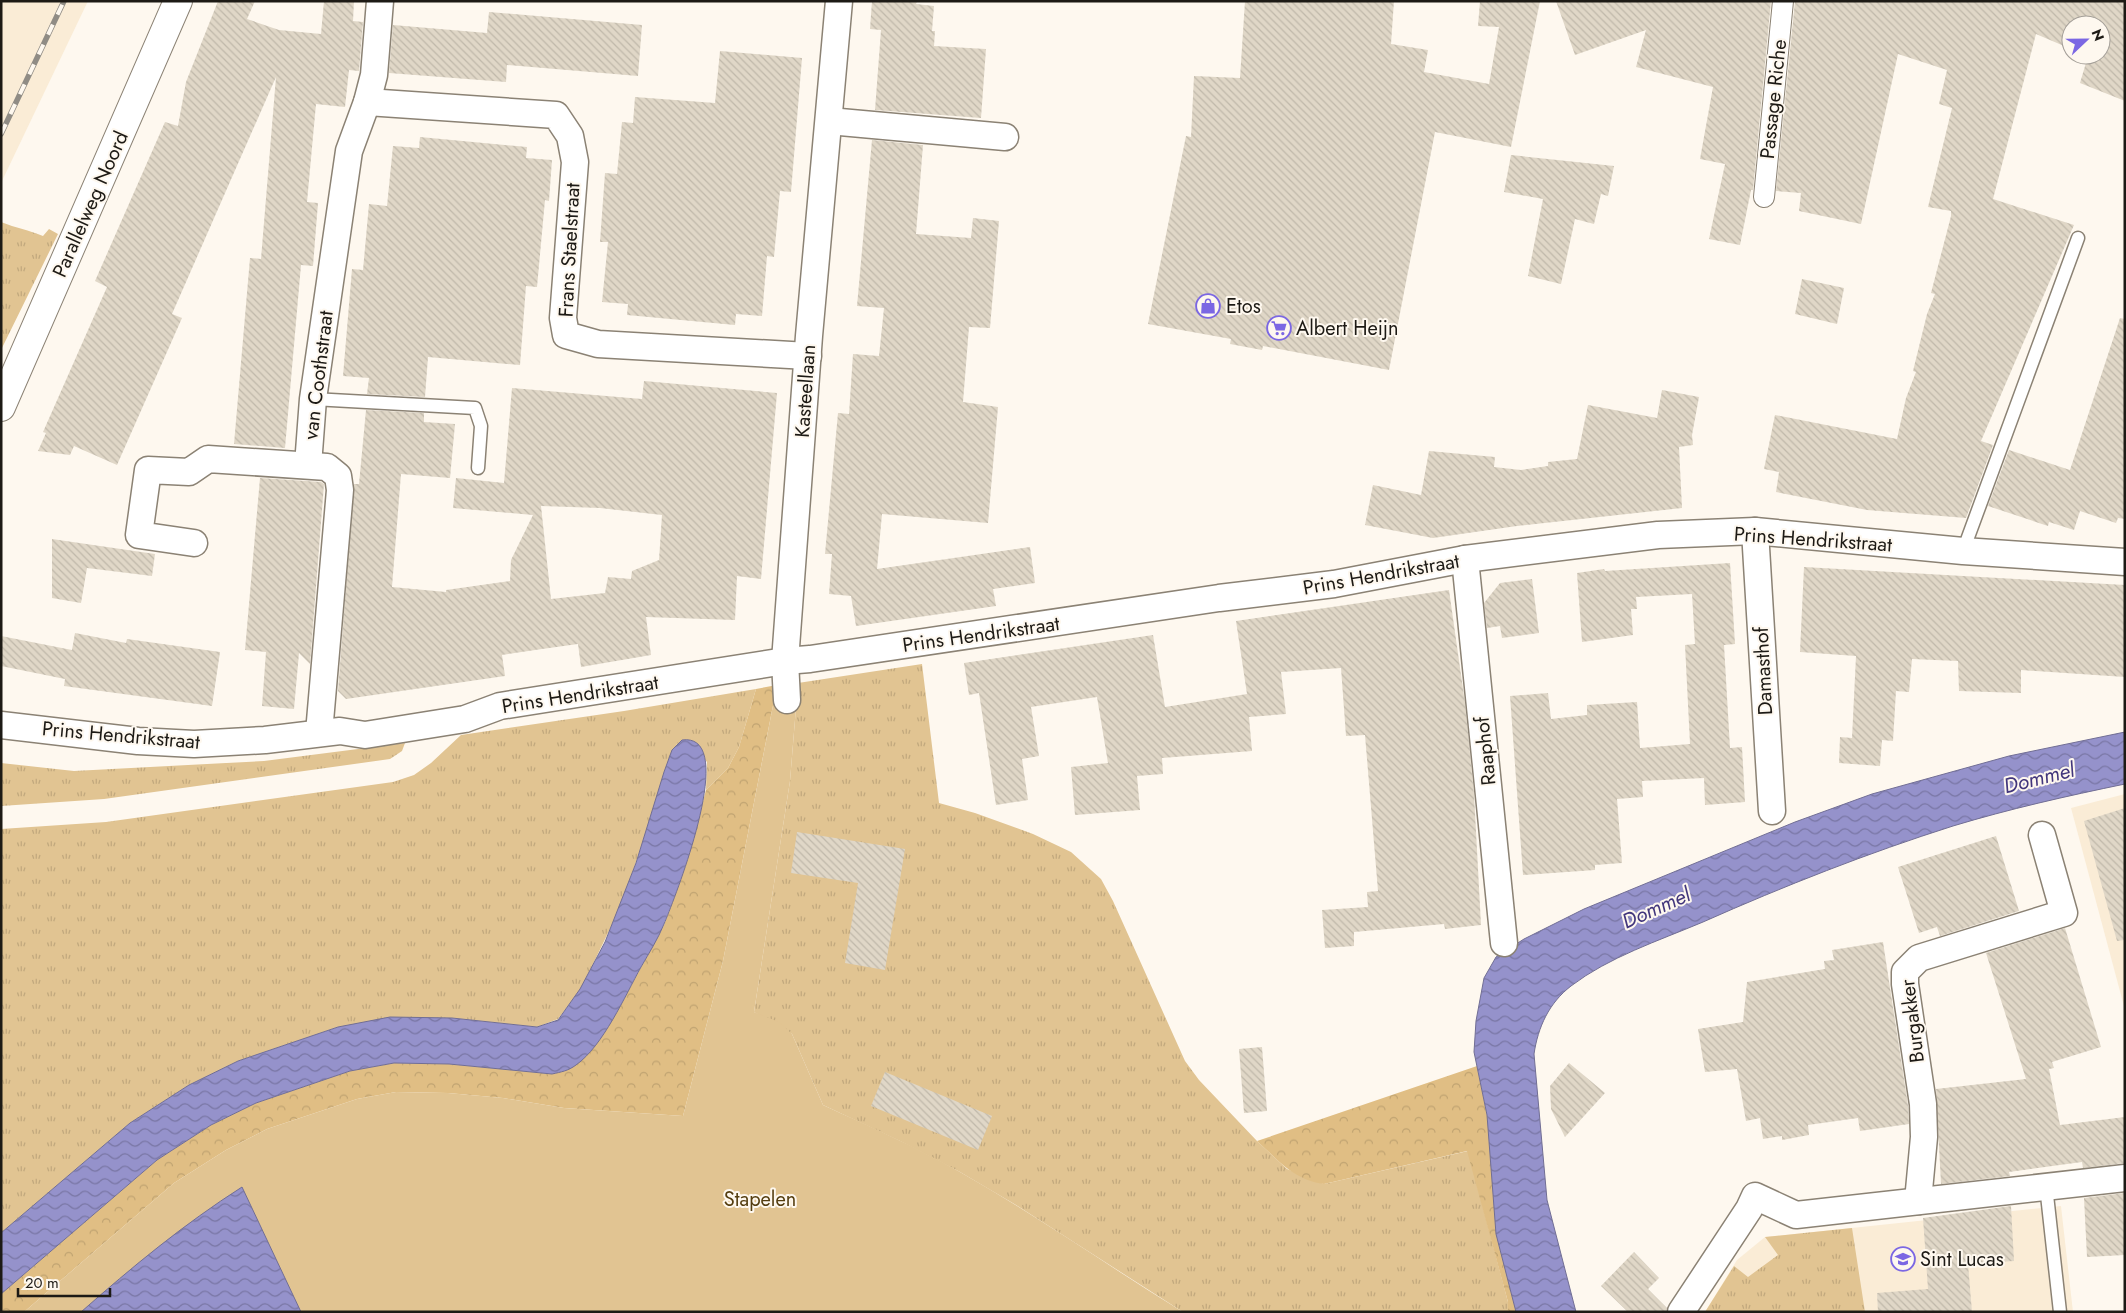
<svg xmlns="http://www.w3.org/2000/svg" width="2126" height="1313" viewBox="0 0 2126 1313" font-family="Jost,sans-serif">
<defs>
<pattern id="grass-tufts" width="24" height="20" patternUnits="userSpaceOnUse" patternTransform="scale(1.25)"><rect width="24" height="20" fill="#e1c492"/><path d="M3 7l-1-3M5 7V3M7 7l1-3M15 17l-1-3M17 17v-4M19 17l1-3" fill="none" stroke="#c1a87d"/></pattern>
<pattern id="forest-crowns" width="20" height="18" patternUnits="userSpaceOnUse" patternTransform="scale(1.25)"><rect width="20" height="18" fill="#e0be84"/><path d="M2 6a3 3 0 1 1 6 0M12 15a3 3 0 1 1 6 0" fill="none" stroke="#c0a371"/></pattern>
<pattern id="water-waves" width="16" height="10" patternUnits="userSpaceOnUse" patternTransform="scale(1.25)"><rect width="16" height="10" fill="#9592cb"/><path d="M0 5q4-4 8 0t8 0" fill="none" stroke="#7976a4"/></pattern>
<pattern id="building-back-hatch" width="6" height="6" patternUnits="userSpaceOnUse" patternTransform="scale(1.25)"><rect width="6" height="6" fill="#e0d7c7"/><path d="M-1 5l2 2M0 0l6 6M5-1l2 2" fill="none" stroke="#c0b8aa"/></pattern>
</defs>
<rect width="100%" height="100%" fill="#fef8ef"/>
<g fill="#faecd6">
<polygon points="1,1 88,1 1,183"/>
<polygon points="2125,794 2125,1010 2071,808"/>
<polygon points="2061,1206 2073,1312 1705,1312 1737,1260 1765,1237"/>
</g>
<g fill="url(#grass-tufts)">
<path d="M1,222C16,228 29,230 43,236L49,229L58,234L1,350Z"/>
<polygon points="922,664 939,803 975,813 1033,834 1071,852 1101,879 1113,901 1185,1061 1199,1080 1257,1141 1287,1169 1324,1184 1468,1151 1508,1302 1508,1312 1183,1312 1016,1205 960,1172 900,1141 823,1105 792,1034 754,1012 790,781 798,683"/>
<polygon points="756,689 739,747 728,768 706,790 707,762 687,740 677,744 620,908 581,989 558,1019 537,1027 452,1018 338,1027 238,1061 189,1085 130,1123 1,1233 1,829 106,822 393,782 414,775 431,763 461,735 624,711"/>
<polygon points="405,743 402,751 390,759 104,799 1,806 1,763 74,771 264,761"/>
<polygon points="1852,1228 1865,1312 1705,1312 1734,1266 1748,1277 1778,1255 1765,1237"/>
</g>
<g fill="url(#forest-crowns)">
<polygon points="777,685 723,961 683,1116 564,1108 503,1098 448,1093 396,1092 357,1099 267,1129 226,1150 174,1183 24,1312 1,1312 1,1294 157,1160 211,1125 256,1103 350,1071 394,1063 449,1064 552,1074 590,1051 614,1017 664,925 687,860 706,790 728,768 739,747 756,689"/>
<path d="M1477,1066L1487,1115L1516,1312H1508V1302L1467,1151L1324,1184C1294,1180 1279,1161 1257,1141Z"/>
</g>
<path fill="#e1c492" d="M798,683L790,781L754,1012L779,1022L792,1034L823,1105C869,1126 916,1147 960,1172C1036,1215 1108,1266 1183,1312H24L174,1183L226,1150L267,1129L357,1099L396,1092L448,1093L503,1098L564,1108L683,1116L723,961L777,685Z"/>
<g fill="url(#water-waves)" stroke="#716e94">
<path d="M2125,732V784C2067,796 2009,809 1953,826C1868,853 1784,886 1703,922C1658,941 1609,957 1571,986C1549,1003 1538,1027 1534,1054L1547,1200L1576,1312H1516L1496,1234L1487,1115L1474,1052L1476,1021L1484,978L1496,957L1524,939L1584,909L1795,822L1872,794L2009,756Z"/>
<path d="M682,740C741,732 674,900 664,924C658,939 649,953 641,967C625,996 603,1046 576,1065C568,1071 561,1072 552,1074L449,1064L394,1063L350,1071L256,1103L211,1125L157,1160L1,1294V1233L130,1123L189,1085L238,1061L338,1027L390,1017L452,1018L537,1027L558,1020L580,989L605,942L636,863L664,772L672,750Z"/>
<path d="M242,1187L301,1312H81C132,1267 184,1224 242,1187Z"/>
</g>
<g fill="url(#building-back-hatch)" fill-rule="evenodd">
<polygon points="218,1 255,1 247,19 279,30 321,34 324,1 354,1 353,21 363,22 359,71 349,70 345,107 316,104 307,202 318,203 313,266 301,265 285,448 234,444 250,258 261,259 276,77 172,314 182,318 117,465 74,446 70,455 38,451 46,433 43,432 107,287 95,281 165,122 178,126 186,82"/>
<polygon points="872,1 917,1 916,4 934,6 932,31 935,31 934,46 986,49 981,118 875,110 881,30 870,29"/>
<polygon points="1245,1 1394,1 1391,44 1428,50 1424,72 1489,84 1499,27 1478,26 1480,1 1540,1 1511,147 1435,132 1389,370 1263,346 1262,350 1230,344 1231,339 1148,324 1186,136 1191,137 1194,76 1240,78"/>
<polygon points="1556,1 1771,1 1753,190 1751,190 1740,245 1709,239 1725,164 1700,159 1713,87 1636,67 1646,30 1575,55"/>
<polygon points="1795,1 2125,1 2125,101 2080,83 2088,56 2086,55 2101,55 2101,25 2071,25 2071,49 2036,34 1993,199 2074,225 1981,441 1993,445 1966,518 1867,510 1776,492 1779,472 1764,469 1775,415 1897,439 1906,398 1916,372 1913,371 1927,314 1935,294 1931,293 1951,216 1951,211 1928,207 1952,108 1939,104 1947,70 1898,54 1861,224 1799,211 1801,193 1776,191"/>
<polygon points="489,12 642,25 638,76 507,65 506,82 389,73 393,25 487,33"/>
<polygon points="720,51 802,58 791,192 780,191 774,257 767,256 762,316 736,314 735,325 627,315 628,304 602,302 608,242 600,242 605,173 617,174 622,122 633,123 635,97 715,103"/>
<polygon points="420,137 527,147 526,158 552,160 549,201 545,200 537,287 526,286 520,365 428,357 425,397 367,394 369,378 343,376 352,269 363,270 369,204 387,206 393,146 419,148"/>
<polygon points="872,140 923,145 916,234 971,238 973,218 999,221 990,328 969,327 963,402 998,407 988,523 882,514 877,569 1030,547 1035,583 993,589 996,606 856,626 851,596 829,594 832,554 825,554 838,413 849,414 853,354 879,356 884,308 857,306"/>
<polygon points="1511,155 1614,166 1608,196 1601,194 1594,224 1575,219 1561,284 1528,276 1543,199 1504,192"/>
<polygon points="1802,279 1844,288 1837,324 1795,314"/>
<polygon points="2120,318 2125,319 2125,519 2118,518 2116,523 2080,511 2074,530 2049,522 2048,526 1988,506 2009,450 2070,470"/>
<path d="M644,381L777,393L761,579L737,576L735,620L646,617L651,655L581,667L578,644L542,649L502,655L505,676L346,699L338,691L354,484H359L366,410L424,413V422L455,424L450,478L401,474L392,587L446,592V590L510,581L511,560L533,515L453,508L456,478L504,483L512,388L642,399ZM541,506L600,508L662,515L659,560L632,571L631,579L608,577L605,593L551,599Z"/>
<polygon points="1662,390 1699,397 1692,435 1693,445 1679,447 1682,508 1517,526 1433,538 1365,525 1373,485 1421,495 1429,451 1495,457 1494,467 1521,470 1548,466 1548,462 1577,459 1588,405 1657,418"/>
<polygon points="260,478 321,482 324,484 310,664 299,653 294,709 262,706 266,652 245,650"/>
<polygon points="52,539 155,554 152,576 87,568 81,603 52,598"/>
<polygon points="1730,563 1735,644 1724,645 1730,748 1742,747 1745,802 1705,805 1704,778 1642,781 1643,797 1617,799 1622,863 1595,865 1595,870 1523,875 1510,696 1548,693 1551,719 1587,715 1587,705 1637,702 1640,748 1690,744 1685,645 1695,644 1692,594 1636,597 1637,609 1631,609 1633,635 1582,642 1577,573 1604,569 1605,571"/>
<polygon points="1804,567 2125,585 2125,677 2021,670 2021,693 1959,691 1958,661 1912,659 1909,692 1896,691 1893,741 1882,740 1880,766 1839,763 1840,737 1852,738 1856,656 1800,652"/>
<polygon points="1532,579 1539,633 1502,638 1500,626 1487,628 1484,603 1500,583"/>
<polygon points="1449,590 1465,703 1474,794 1481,925 1445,929 1444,924 1354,932 1354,946 1325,948 1322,910 1368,907 1367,892 1378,891 1365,735 1346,736 1341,668 1281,672 1286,714 1249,717 1252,751 1162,758 1163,774 1137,776 1140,810 1075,815 1071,767 1108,763 1097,697 1031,707 1039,756 1022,759 1028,800 996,805 979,693 969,695 964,663 1153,635 1165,707 1247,694 1236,621"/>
<polygon points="75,633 126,643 127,639 220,652 212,706 64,686 65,679 1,666 1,636 72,650"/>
<polygon points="2125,808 2125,940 2117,941 2084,821"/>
<polygon points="797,832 905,849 885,970 845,963 858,883 791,873"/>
<polygon points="1996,836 2019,911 1940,936 1937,927 1919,933 1898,867"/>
<polygon points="2065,928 2101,1047 2052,1062 2054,1068 2049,1069 2060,1125 2125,1117 2125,1163 2083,1168 2082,1162 2009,1172 2010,1176 1941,1184 1936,1089 2026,1079 1986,953"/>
<polygon points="1883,942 1908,1105 1909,1124 1860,1131 1858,1118 1808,1125 1809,1135 1782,1140 1782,1136 1763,1139 1760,1118 1746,1121 1737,1069 1705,1072 1698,1029 1743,1022 1747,982 1825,969 1824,961 1834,960 1832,950"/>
<polygon points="1262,1047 1267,1111 1244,1113 1239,1049"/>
<polygon points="1569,1063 1605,1093 1565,1137 1551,1109 1550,1086"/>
<polygon points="885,1072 992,1116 978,1150 871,1106"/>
<polygon points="2125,1193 2125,1255 2087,1257 2084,1198"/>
<polygon points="2011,1206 2014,1261 1968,1264 1972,1312 1878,1312 1877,1293 1928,1289 1923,1218"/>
<polygon points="1634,1252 1659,1278 1648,1289 1667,1308 1666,1312 1628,1312 1601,1286"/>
</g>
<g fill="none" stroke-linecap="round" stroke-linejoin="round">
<g stroke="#8b8274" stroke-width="15">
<g id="service">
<polyline points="313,399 475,408 481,426 478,468"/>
<polyline points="1963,551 2078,238"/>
<polyline points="2046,1186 2060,1312"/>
</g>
</g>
<g stroke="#8b8274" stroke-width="22">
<polyline id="pedestrian" points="1764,197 1783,1"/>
</g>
<g stroke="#8b8274" stroke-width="29">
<g id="minor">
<polyline points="367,102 556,115 570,136 575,162 563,318 566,335 598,344 808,356"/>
<polyline points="829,121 1005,137"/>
<polyline points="308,465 313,399 349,151 367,102 374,75 380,1"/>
<polyline points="1755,531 1772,811"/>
<polyline points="194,543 139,535 148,470 189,472 208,459 327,467 338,476 340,490 319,733"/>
<polyline points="1465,559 1504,943"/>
<polyline points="787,700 785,661 809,336 839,1"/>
<polyline points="1,725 138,741 194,744 265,740 340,731 365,735 465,719 500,706 785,661 810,659 1219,598 1334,584 1465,559 1658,535 1755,531 1963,551 2125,562"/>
<polyline points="1918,1201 1924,1137 1923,1104 1905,984 1905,972 1919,958 2064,913 2042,835"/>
<polyline points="1681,1312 1749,1209 1755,1196 1796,1215 2125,1178"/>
</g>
</g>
<g stroke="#8b8274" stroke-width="30">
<polyline id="tertiary" points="1,407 178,1"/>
</g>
<use href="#service" stroke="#fff" stroke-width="12"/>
<use href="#pedestrian" stroke="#fff" stroke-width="20"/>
<use href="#minor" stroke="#fff" stroke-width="26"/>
<use href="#tertiary" stroke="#fff" stroke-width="28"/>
<g stroke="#908c85" stroke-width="5.5">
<polyline id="rail" points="1,134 64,1"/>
</g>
<use href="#rail" stroke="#fef8ef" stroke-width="4" stroke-dasharray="11" stroke-linecap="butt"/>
</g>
<defs>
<g id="shop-ring" transform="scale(1.25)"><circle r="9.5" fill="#fef8ef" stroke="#7b67e3" stroke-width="1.5"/><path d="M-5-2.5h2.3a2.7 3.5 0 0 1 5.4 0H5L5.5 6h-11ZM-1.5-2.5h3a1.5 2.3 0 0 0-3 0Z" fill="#7b67e3"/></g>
<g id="supermarket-ring" transform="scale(1.25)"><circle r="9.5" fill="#fef8ef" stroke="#7b67e3" stroke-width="1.5"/><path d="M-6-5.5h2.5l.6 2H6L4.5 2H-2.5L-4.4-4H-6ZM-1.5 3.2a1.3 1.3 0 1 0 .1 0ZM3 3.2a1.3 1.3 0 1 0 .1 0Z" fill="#7b67e3"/></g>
<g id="university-ring" transform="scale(1.25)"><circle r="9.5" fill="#fef8ef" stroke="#7b67e3" stroke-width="1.5"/><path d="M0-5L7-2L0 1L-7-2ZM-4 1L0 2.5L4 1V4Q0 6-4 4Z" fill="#7b67e3"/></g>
</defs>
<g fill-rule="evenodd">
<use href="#shop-ring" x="1208" y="306"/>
<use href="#supermarket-ring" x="1279" y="328"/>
<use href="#university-ring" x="1903" y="1259"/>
</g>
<g text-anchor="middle" stroke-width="4" stroke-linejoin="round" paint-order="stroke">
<g font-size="20" fill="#1d1a15" stroke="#fef8ef">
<text transform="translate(1773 99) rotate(-84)" y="7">Passage Riche</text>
<text transform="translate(90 204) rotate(-66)" y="7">Parallelweg Noord</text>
<text transform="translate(569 250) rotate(-87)" y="7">Frans Staelstraat</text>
<text transform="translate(318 375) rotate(-83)" y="7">van Coothstraat</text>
<text transform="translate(805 391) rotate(-86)" y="7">Kasteellaan</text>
<text transform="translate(1813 539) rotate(4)" y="7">Prins Hendrikstraat</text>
<text transform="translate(1381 574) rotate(-10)" y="7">Prins Hendrikstraat</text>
<text transform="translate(981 634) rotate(-8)" y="7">Prins Hendrikstraat</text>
<text transform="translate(1763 671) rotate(-93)" y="7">Damasthof</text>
<text transform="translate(580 694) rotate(-9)" y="7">Prins Hendrikstraat</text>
<text transform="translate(121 735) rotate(5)" y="7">Prins Hendrikstraat</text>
<text transform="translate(1485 751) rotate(-96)" y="7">Raaphof</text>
<text transform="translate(1912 1021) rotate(-97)" y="7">Burgakker</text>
</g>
<g font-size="20" fill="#1d1a15" stroke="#fef8ef" text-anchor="start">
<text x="1226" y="313">Etos</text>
<text x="1296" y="335">Albert Heijn</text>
<text x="1920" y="1266">Sint Lucas</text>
</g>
<g font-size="20" fill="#543d0f" stroke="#fef8ef">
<text x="760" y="1206">Stapelen</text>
</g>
<g font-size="21" font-style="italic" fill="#42367c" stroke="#fef8ef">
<text transform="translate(2039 778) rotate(-14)" y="7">Dommel</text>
<text transform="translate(1656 908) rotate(-24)" y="7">Dommel</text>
</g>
</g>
<rect width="2126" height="1313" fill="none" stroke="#1d1a15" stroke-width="5"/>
<g transform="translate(2086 40) rotate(68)"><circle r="24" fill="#fef8ef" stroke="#a49f98"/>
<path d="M0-4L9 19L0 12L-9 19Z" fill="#7b67e3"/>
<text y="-8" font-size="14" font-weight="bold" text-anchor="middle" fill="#1d1a15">N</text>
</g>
<path d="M18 1288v8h92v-8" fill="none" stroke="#1d1a15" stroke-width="2.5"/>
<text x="25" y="1288" font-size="15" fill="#1d1a15" stroke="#fef8ef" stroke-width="4" paint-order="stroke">20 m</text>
</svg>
